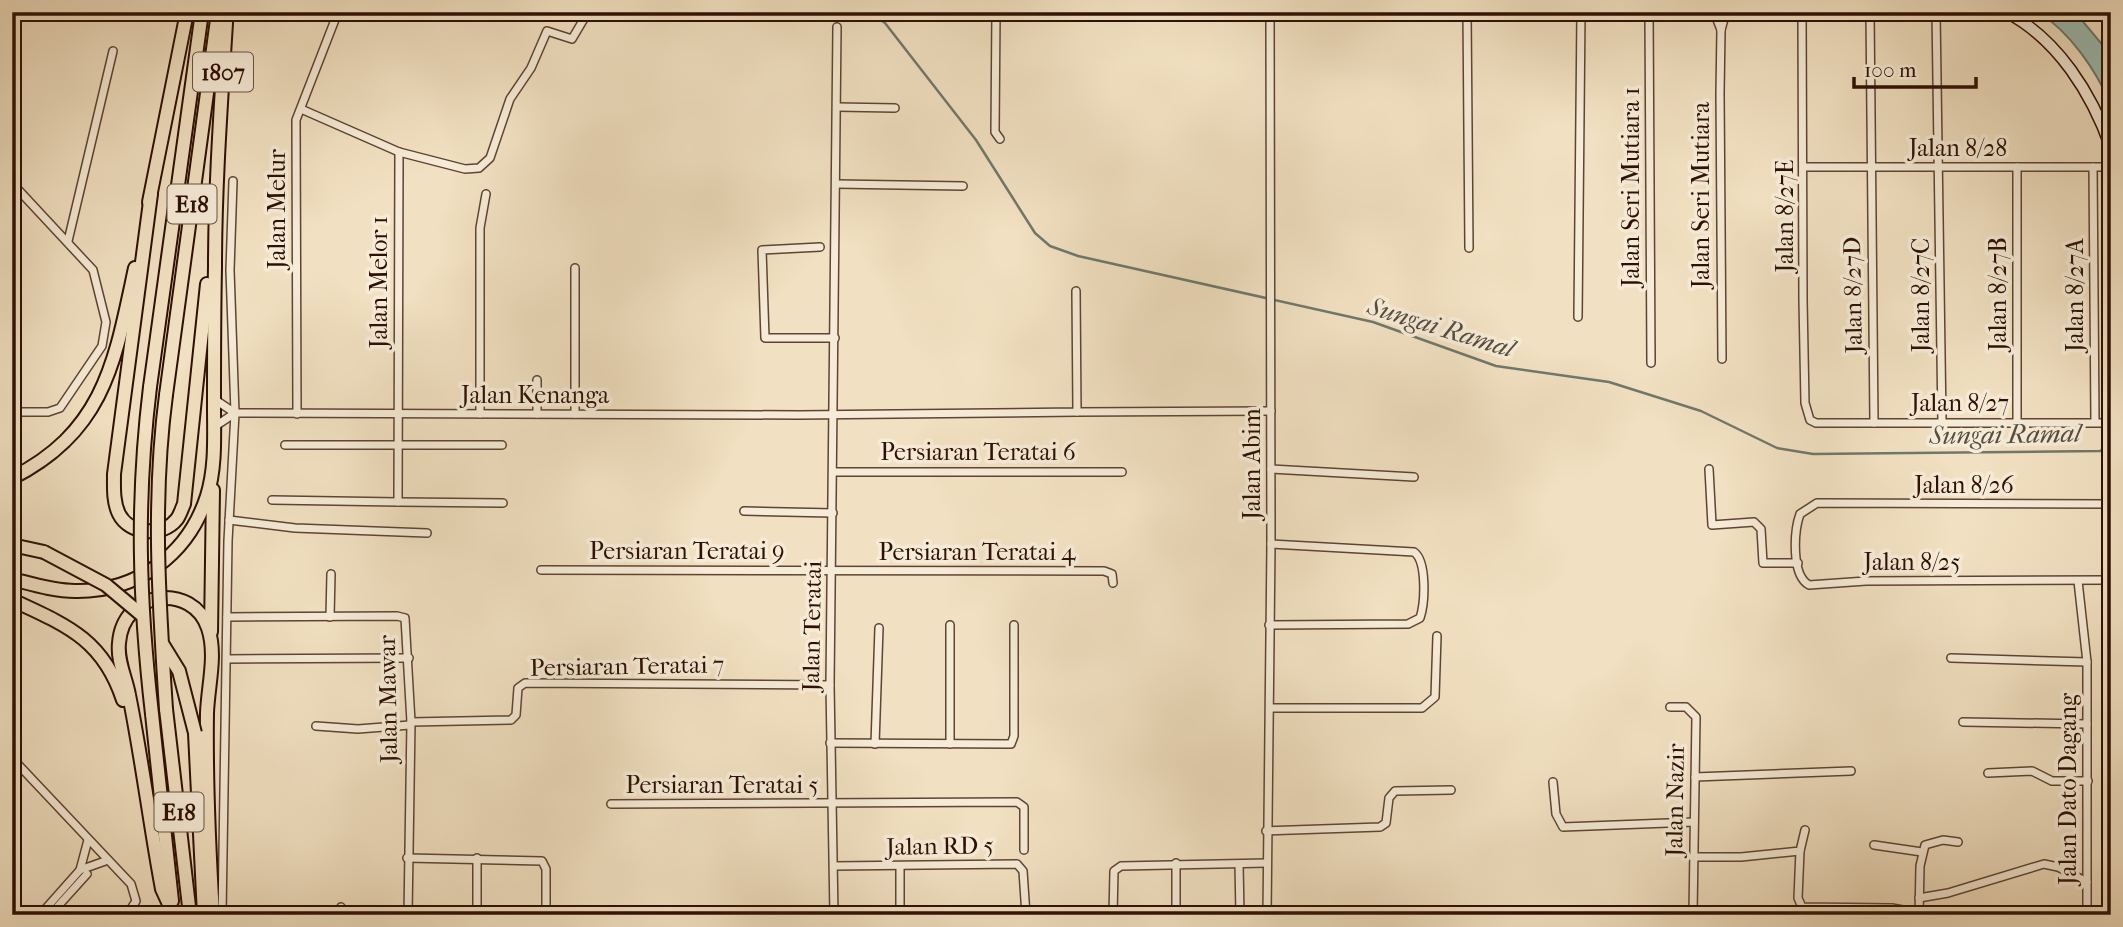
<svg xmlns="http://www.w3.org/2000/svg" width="2123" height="927" viewBox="0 0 2123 927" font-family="'IM FELL French Canon',serif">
<rect width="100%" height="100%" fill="#f1e0c1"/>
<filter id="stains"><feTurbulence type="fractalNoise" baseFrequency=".00286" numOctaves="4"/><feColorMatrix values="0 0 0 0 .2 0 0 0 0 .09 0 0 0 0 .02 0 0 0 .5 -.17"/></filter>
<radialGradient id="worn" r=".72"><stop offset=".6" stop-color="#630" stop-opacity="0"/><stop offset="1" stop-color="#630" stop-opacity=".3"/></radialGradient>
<path fill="#9bbdb2" stroke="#6f786c" stroke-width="2" d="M2038,12H2075L2111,55V105C2096,70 2070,32 2038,12Z"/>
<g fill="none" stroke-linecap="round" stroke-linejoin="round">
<polyline stroke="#6f786c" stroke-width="2.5" points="869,12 885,23 976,140 1035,233 1050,246 1078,256 1373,322 1496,366 1609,382 1701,411 1777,448 1813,454 2100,451 2111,446"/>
<g stroke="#5e4432" stroke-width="10">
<g id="street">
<polyline points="996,12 995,132 1000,139"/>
<polyline points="1467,12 1469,248"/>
<polyline points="1649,12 1651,363"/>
<polyline points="1714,12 1721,30"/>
<polyline points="1802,12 1803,300 1805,403 1810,420 1816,423 2111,423"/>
<polyline points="1870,12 1874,423"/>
<polyline points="1936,12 1942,422"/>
<polyline points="837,107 895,108"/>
<polyline points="301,109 399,152 465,169 479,168 490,158 510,99 531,68 547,31 572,39 588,12"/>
<polyline points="1805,167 2111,167"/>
<polyline points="2093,167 2095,422"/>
<polyline points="12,183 93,270 106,322 102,346 60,408 48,412 12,412"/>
<polyline points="836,184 963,186"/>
<polyline points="68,241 113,51"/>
<polyline points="820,247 762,250 765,338 835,338"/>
<polyline points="575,268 575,414"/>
<polyline points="1578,317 1581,12"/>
<polyline points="1722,359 1720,93 1721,30 1726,12"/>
<polyline points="537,380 537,414"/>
<polyline points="214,399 235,413"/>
<polyline points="1077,412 1271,411"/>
<polyline points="297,414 296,120 338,12"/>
<polyline points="480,414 480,228 486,194"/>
<polyline points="2017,422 2017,167"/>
<polyline points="214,427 235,413 799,415 1077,412 1076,291"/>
<polyline points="285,445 502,445"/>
<polyline points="1271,469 1414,477"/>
<polyline points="1709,469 1712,525 1754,522 1761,529 1763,563 1798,563"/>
<polyline points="833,472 1122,472"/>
<polyline points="272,500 398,502 399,152"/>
<polyline points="398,502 503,503"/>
<path d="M2111,504L1817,503L1800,514C1794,531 1791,575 1809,585L1866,581L2111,580"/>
<polyline points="744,511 833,513"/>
<polyline points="229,520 295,528 427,533"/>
<polyline points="541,570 1104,571 1112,574 1113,583"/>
<polyline points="2078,581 2087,662 2087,915"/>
<polyline points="227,617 397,616 405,618 411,722 408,915"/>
<polyline points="330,617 331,574"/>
<polyline points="950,625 950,744"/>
<path d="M1269,625L1408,624L1420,618C1425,603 1427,561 1414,552L1271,544"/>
<polyline points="1951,658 2087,662"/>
<polyline points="227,659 409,658"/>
<polyline points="1670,707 1686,707 1696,717 1693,915"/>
<polyline points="1270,708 1422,708 1435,697 1437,636"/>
<polyline points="411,722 511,720 516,715 518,688 525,683 830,685"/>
<polyline points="1963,722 2087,724"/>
<polyline points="316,726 358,729 410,725"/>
<polyline points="830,743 1011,744 1014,736 1014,625"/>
<polyline points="875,744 879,628"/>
<polyline points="12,758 131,884 136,901 127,915"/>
<polyline points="1988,773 2032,771 2052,781 2088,781"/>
<polyline points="1695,777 1851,771"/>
<polyline points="1553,782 1556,814 1563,827 1694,822"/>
<polyline points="611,804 1017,802 1024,807 1024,850"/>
<polyline points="1266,831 1380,827 1386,823 1389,798 1395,791 1451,790"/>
<polyline points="1874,845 1922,852"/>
<polyline points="1800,851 1798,898 1802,907 1892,908 1919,913"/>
<polyline points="1693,857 1741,857 1800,851 1805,830"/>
<polyline points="407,858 542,861 546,869 546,915"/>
<polyline points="1176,863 1176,915"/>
<polyline points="1239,864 1240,915"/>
<polyline points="834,866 1017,864 1023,871 1026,915"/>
<polyline points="900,867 900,915"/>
<polyline points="80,870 108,860"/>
<polyline points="1919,898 1948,893 2044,864 2058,867 2087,882"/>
<polyline points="341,907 344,915"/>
<polyline points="758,911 834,913"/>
<polyline points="40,915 80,870 88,840"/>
<polyline points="50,915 87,874"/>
<polyline points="222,915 228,541 235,413 230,270 233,181"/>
<polyline points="477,915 477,858"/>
<polyline points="834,915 830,685 837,27"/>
<polyline points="1113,915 1114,871 1121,866 1267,863"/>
<polyline points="1267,915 1271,544 1270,12"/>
<polyline points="1919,915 1920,866 1925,845 1943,840 1958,842"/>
</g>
</g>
<g stroke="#2d1002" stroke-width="13">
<path id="secondary" d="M2006,12C2058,39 2092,94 2111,148"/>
</g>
<g stroke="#2d1002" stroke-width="16">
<g id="highway">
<path d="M151,194L114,474C114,487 113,502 119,514C129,534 162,538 177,519C180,515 182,508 184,504L207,284"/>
<polyline points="149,202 187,12"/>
<polyline points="150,387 202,12"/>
<polyline points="166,395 218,12"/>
<path d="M12,478C105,431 115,361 135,268"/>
<polyline points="12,545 44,552"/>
<path d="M12,579C32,584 54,591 75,591C137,592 188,555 207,496C216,467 214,436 214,406C214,360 214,314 215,267C215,186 221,104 226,23L223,12"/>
<path d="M12,600C66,625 103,639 123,700"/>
<polyline points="211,632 213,490"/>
<polyline points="166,709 190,915"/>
<polyline points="152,714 172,901"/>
<polyline points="195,733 204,915"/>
<path d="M173,913L162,889C150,825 142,759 129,695C126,678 117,661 119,643C123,589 193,583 208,628C217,655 208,685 207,713C206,780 209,848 213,915"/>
</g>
</g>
<use href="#street" stroke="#f6ebd7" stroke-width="7"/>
<use href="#secondary" stroke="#f6ebd7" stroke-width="10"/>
<use href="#highway" stroke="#f1e0c1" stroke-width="12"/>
<g stroke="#2d1002" stroke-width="16" stroke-linecap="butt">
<g id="highway-bridge">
<path d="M150,387C136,502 139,600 152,714"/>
<path d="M166,395C152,500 159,603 166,709"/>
<polyline points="44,552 106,585 143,616"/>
<polyline points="163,645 179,671 195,733"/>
</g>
</g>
<use href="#highway-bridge" stroke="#f1e0c1" stroke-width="12"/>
</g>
<g text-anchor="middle" stroke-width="7" stroke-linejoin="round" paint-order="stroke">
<g fill="#f6ebd7" stroke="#695242" stroke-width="2">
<rect x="193" y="52.5" width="60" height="39" rx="5"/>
<rect x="167.5" y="184.5" width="49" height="39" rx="5"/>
<rect x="154.5" y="792.5" width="49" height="39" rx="5"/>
</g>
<g font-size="23" font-weight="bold" fill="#2d1002">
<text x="223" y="80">1807</text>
<text x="192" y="212">E18</text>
<text x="179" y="820">E18</text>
</g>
<g font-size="24" fill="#2d1002" stroke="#f6ebd7">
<text x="1958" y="156">Jalan 8/28</text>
<text transform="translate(1631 187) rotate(-90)" y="8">Jalan Seri Mutiara 1</text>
<text transform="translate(1701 195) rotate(-90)" y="8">Jalan Seri Mutiara</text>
<text transform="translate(277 209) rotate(-90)" y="8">Jalan Melur</text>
<text transform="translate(1785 216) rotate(-90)" y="8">Jalan 8/27E</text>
<text transform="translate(379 282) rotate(-90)" y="8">Jalan Melor 1</text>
<text transform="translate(1998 294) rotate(-90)" y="8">Jalan 8/27B</text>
<text transform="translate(1853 295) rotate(-91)" y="8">Jalan 8/27D</text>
<text transform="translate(1921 295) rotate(-90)" y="8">Jalan 8/27C</text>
<text transform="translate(2075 295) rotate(-90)" y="8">Jalan 8/27A</text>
<text x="535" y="403">Jalan Kenanga</text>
<text x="1960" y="411">Jalan 8/27</text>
<text x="978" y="460">Persiaran Teratai 6</text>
<text transform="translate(1252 464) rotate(-90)" y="8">Jalan Abim</text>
<text x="1964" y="493">Jalan 8/26</text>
<text x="687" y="559">Persiaran Teratai 9</text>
<text x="977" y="560">Persiaran Teratai 4</text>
<text x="1912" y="570">Jalan 8/25</text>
<text transform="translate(812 626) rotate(-89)" y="8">Jalan Teratai</text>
<text transform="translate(627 666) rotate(-1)" y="8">Persiaran Teratai 7</text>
<text transform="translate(388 699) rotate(-91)" y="8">Jalan Mawar</text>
<text x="722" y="793">Persiaran Teratai 5</text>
<text transform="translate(2068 789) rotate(-90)" y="8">Jalan Dato Dagang</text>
<text transform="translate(1675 800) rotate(-89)" y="8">Jalan Nazir</text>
<text transform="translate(940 846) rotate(-1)" y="8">Jalan RD 5</text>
</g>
<g font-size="26" font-style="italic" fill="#544d40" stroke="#f6ebd7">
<text transform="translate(1441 327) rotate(17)" y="9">Sungai Ramal</text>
<text transform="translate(2005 434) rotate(-1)" y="9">Sungai Ramal</text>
</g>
</g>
<rect width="2123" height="927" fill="none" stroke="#f1e0c1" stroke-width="42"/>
<rect x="14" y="14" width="2095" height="899" fill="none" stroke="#2d1002" stroke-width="3.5"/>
<rect x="21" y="21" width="2081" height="885" fill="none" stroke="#2d1002" stroke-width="2"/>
<path d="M1854 77v10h122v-10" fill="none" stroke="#2d1002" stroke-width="3.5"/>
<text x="1864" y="77" font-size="21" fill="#2d1002" stroke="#f6ebd7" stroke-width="5" paint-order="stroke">100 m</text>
<rect width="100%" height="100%" filter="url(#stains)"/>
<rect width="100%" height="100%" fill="url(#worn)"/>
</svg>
